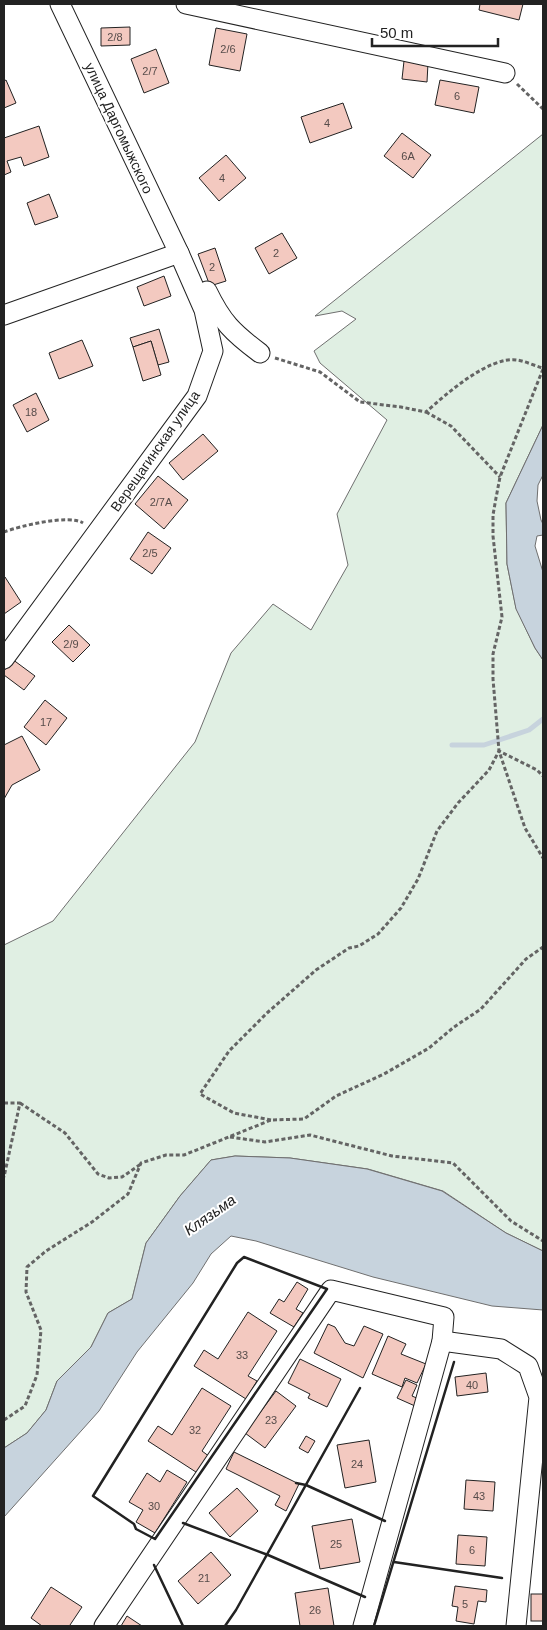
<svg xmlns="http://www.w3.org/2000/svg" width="547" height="1630" viewBox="0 0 547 1630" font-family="Arial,sans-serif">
<rect width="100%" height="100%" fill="#fff"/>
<polygon fill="#e0efe3" stroke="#6f6f6f" points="543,134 543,425 506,503 507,564 516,608 535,648 543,660 543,1251 506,1233 443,1191 368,1169 290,1158 235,1156 211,1160 180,1196 146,1243 132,1299 108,1313 91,1347 57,1381 46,1410 27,1433 4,1448 4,945 53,921 195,742 231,653 273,604 311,630 348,565 337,514 387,420 320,363 314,351 356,319 342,311 315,316"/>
<g fill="#c7d3dd" stroke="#6f6f6f">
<polygon points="543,425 543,475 538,485 537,501 541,520 543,524 543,535 537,536 535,546 543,572 543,660 535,648 516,609 507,564 506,503"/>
<polygon points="235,1156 290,1158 367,1169 442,1191 506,1233 543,1251 543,1310 492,1306 373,1277 256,1241 231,1236 211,1254 193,1283 137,1352 99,1411 4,1517 4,1448 27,1433 46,1410 57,1381 91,1347 108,1313 132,1299 146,1243 180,1196 211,1160"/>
</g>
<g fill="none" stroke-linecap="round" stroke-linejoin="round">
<polyline stroke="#c7d3dd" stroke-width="5" points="452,745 484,745 529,730 543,719"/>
</g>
<g fill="#f3c9c0" stroke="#222">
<polygon points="480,4 523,4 519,20 479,10"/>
<polygon points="130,27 130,45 101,46 101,28"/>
<polygon points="216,28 247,34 240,71 209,65"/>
<polygon points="156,49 169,83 144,93 131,59"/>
<polygon points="404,61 428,63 427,82 402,79"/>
<polygon points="6,80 16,103 4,108 4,81"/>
<polygon points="440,80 479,87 474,113 435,105"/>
<polygon points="343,103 352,128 310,143 301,117"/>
<polygon points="39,126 49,157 24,166 21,157 7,161 11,172 4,175 4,138"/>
<polygon points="402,133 431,155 413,178 384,156"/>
<polygon points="226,155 246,178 219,201 199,178"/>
<polygon points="49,194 58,217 35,225 27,203"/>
<polygon points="282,233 297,258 269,274 255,248"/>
<polygon points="215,248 226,281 210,286 198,254"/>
<polygon points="164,276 171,296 144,306 137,287"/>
<polygon points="159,329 169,362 158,365 151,341 133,347 130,338"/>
<polygon points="82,340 93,366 59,379 49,353"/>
<polygon points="151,341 161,375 143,381 133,347"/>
<polygon points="36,393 49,420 27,432 13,405"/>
<polygon points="203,434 218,451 183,480 169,463"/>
<polygon points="158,476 188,500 164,529 135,504"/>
<polygon points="148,532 171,548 152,574 130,559"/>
<polygon points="5,577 21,602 4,614 4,578"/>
<polygon points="69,625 90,645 73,662 52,642"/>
<polygon points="12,659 35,676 24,690 4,675 4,671"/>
<polygon points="45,700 67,718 46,745 24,727"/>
<polygon points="22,736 40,770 12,785 4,799 4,745"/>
<polygon points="297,1282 308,1289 296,1309 303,1313 294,1327 270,1313 279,1299 284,1302"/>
<polygon points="248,1312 277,1331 248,1376 257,1381 246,1399 194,1366 204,1350 218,1359"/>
<polygon points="328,1324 335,1327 345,1343 354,1346 364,1326 383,1334 363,1378 314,1353"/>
<polygon points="388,1336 406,1344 401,1354 426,1364 417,1383 405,1378 402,1387 372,1374"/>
<polygon points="300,1359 341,1379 327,1407 308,1398 310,1394 288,1383"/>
<polygon points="486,1373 488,1392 457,1396 455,1377"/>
<polygon points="406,1380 417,1385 412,1396 419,1399 415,1406 397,1398"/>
<polygon points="202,1388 231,1406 202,1451 210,1457 199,1474 148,1441 158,1426 172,1435"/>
<polygon points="276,1391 296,1406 265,1448 245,1433"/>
<polygon points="306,1436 315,1441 308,1453 299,1448"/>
<polygon points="369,1440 376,1482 345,1488 337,1445"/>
<polygon points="234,1452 299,1484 286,1511 275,1505 280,1496 226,1469"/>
<polygon points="167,1470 187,1482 155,1533 136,1522 143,1510 129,1502 147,1473 160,1482"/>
<polygon points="466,1480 495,1482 493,1511 464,1509"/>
<polygon points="237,1488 258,1511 230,1537 209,1513"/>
<polygon points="352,1519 360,1562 320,1569 312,1526"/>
<polygon points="458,1535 487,1537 485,1566 456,1564"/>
<polygon points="211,1552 231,1575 198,1604 178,1581"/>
<polygon points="455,1586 487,1590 486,1602 478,1601 474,1624 456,1621 458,1607 452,1606"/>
<polygon points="51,1587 82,1607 70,1625 71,1626 42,1626 31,1618"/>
<polygon points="328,1588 334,1626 300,1626 295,1593"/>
<rect x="531" y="1594" width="12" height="27"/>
<polygon points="127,1616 142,1626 121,1626"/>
</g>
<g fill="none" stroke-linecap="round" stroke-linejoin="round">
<g stroke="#222" stroke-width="21">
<g id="minor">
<polyline points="186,4 505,73"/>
<path d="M207,291C222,322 232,332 260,353"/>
<polyline points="4,315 179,253"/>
<polyline points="4,659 197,396 213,351 204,310 179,253 60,4"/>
<polyline points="442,1341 501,1349 528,1366 539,1397 516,1626"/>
<polyline points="104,1626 331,1290 444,1317 442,1341 363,1626"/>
</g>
</g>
<g stroke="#646464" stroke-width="3" stroke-dasharray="4 2.5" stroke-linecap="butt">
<polyline points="517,84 543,109"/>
<path d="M275,358L320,372L360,402L401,407L426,412C446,394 489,356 517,360C525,361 535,366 543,368"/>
<polyline points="543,369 500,477 496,498 493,515 493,536 502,617 493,654 493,679 499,751 525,828 543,858"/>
<polyline points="426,412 451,426 500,477"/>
<path d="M4,532C20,526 69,514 83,523"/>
<polyline points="4,1103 20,1103 4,1177"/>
<polyline points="20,1103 65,1133 98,1174 109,1178 122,1177 141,1164"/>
<polyline points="271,1120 234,1113 200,1094 229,1051 267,1013 316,970 349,948 359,946 378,934 401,908 418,879 437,831 458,803 489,770 499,751 537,770 543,776"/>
<polyline points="230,1137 265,1142 310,1135 392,1156 453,1163 511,1221 543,1241"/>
<polyline points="4,1420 25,1406 37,1375 41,1330 26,1292 27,1267 46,1251 92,1222 128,1194 141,1163 166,1155 184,1155 271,1120 304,1119 336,1096 384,1074 429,1048 454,1027 481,1009 526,959 543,947"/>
</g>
<use href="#minor" stroke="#fff" stroke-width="19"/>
<g stroke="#222" stroke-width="2.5">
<polygon points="244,1257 327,1289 155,1539 136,1529 134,1524 93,1496 237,1263"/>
<polyline points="296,1483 306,1485 385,1521"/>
<polyline points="183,1523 268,1555 365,1597"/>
<polyline points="394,1562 502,1578"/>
<polyline points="154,1565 183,1626"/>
<polyline points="225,1626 236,1610 360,1388"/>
<polyline points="374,1626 454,1362"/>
</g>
</g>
<g text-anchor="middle" stroke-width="4" stroke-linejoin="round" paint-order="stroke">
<g font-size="11" fill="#564c4a">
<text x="115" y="41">2/8</text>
<text x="228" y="53">2/6</text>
<text x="150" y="75">2/7</text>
<text x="457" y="100">6</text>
<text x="327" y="127">4</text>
<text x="408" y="160">6А</text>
<text x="222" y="182">4</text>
<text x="276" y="257">2</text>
<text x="212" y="271">2</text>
<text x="31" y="416">18</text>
<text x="161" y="506">2/7А</text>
<text x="150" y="557">2/5</text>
<text x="71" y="648">2/9</text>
<text x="46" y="726">17</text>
<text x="242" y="1359">33</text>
<text x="472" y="1389">40</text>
<text x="271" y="1424">23</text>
<text x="195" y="1434">32</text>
<text x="357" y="1468">24</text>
<text x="479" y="1500">43</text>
<text x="154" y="1510">30</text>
<text x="336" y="1548">25</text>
<text x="472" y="1554">6</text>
<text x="204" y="1582">21</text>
<text x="465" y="1608">5</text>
<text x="315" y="1614">26</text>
</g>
<g font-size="14" fill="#222" stroke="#fff">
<text transform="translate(119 128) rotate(65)" y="5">улица Даргомыжского</text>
<text transform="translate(155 451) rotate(-55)" y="5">Верещагинская улица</text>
</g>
<g font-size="15" font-style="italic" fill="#222" stroke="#fff">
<text transform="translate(210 1215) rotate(-35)" y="5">Клязьма</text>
</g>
</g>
<rect width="547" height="1630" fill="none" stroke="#222222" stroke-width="10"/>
<path d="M372 38v8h126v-8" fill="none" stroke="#222222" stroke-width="2.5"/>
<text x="380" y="38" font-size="15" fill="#222222" stroke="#ffffff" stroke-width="4" paint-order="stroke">50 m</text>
</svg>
